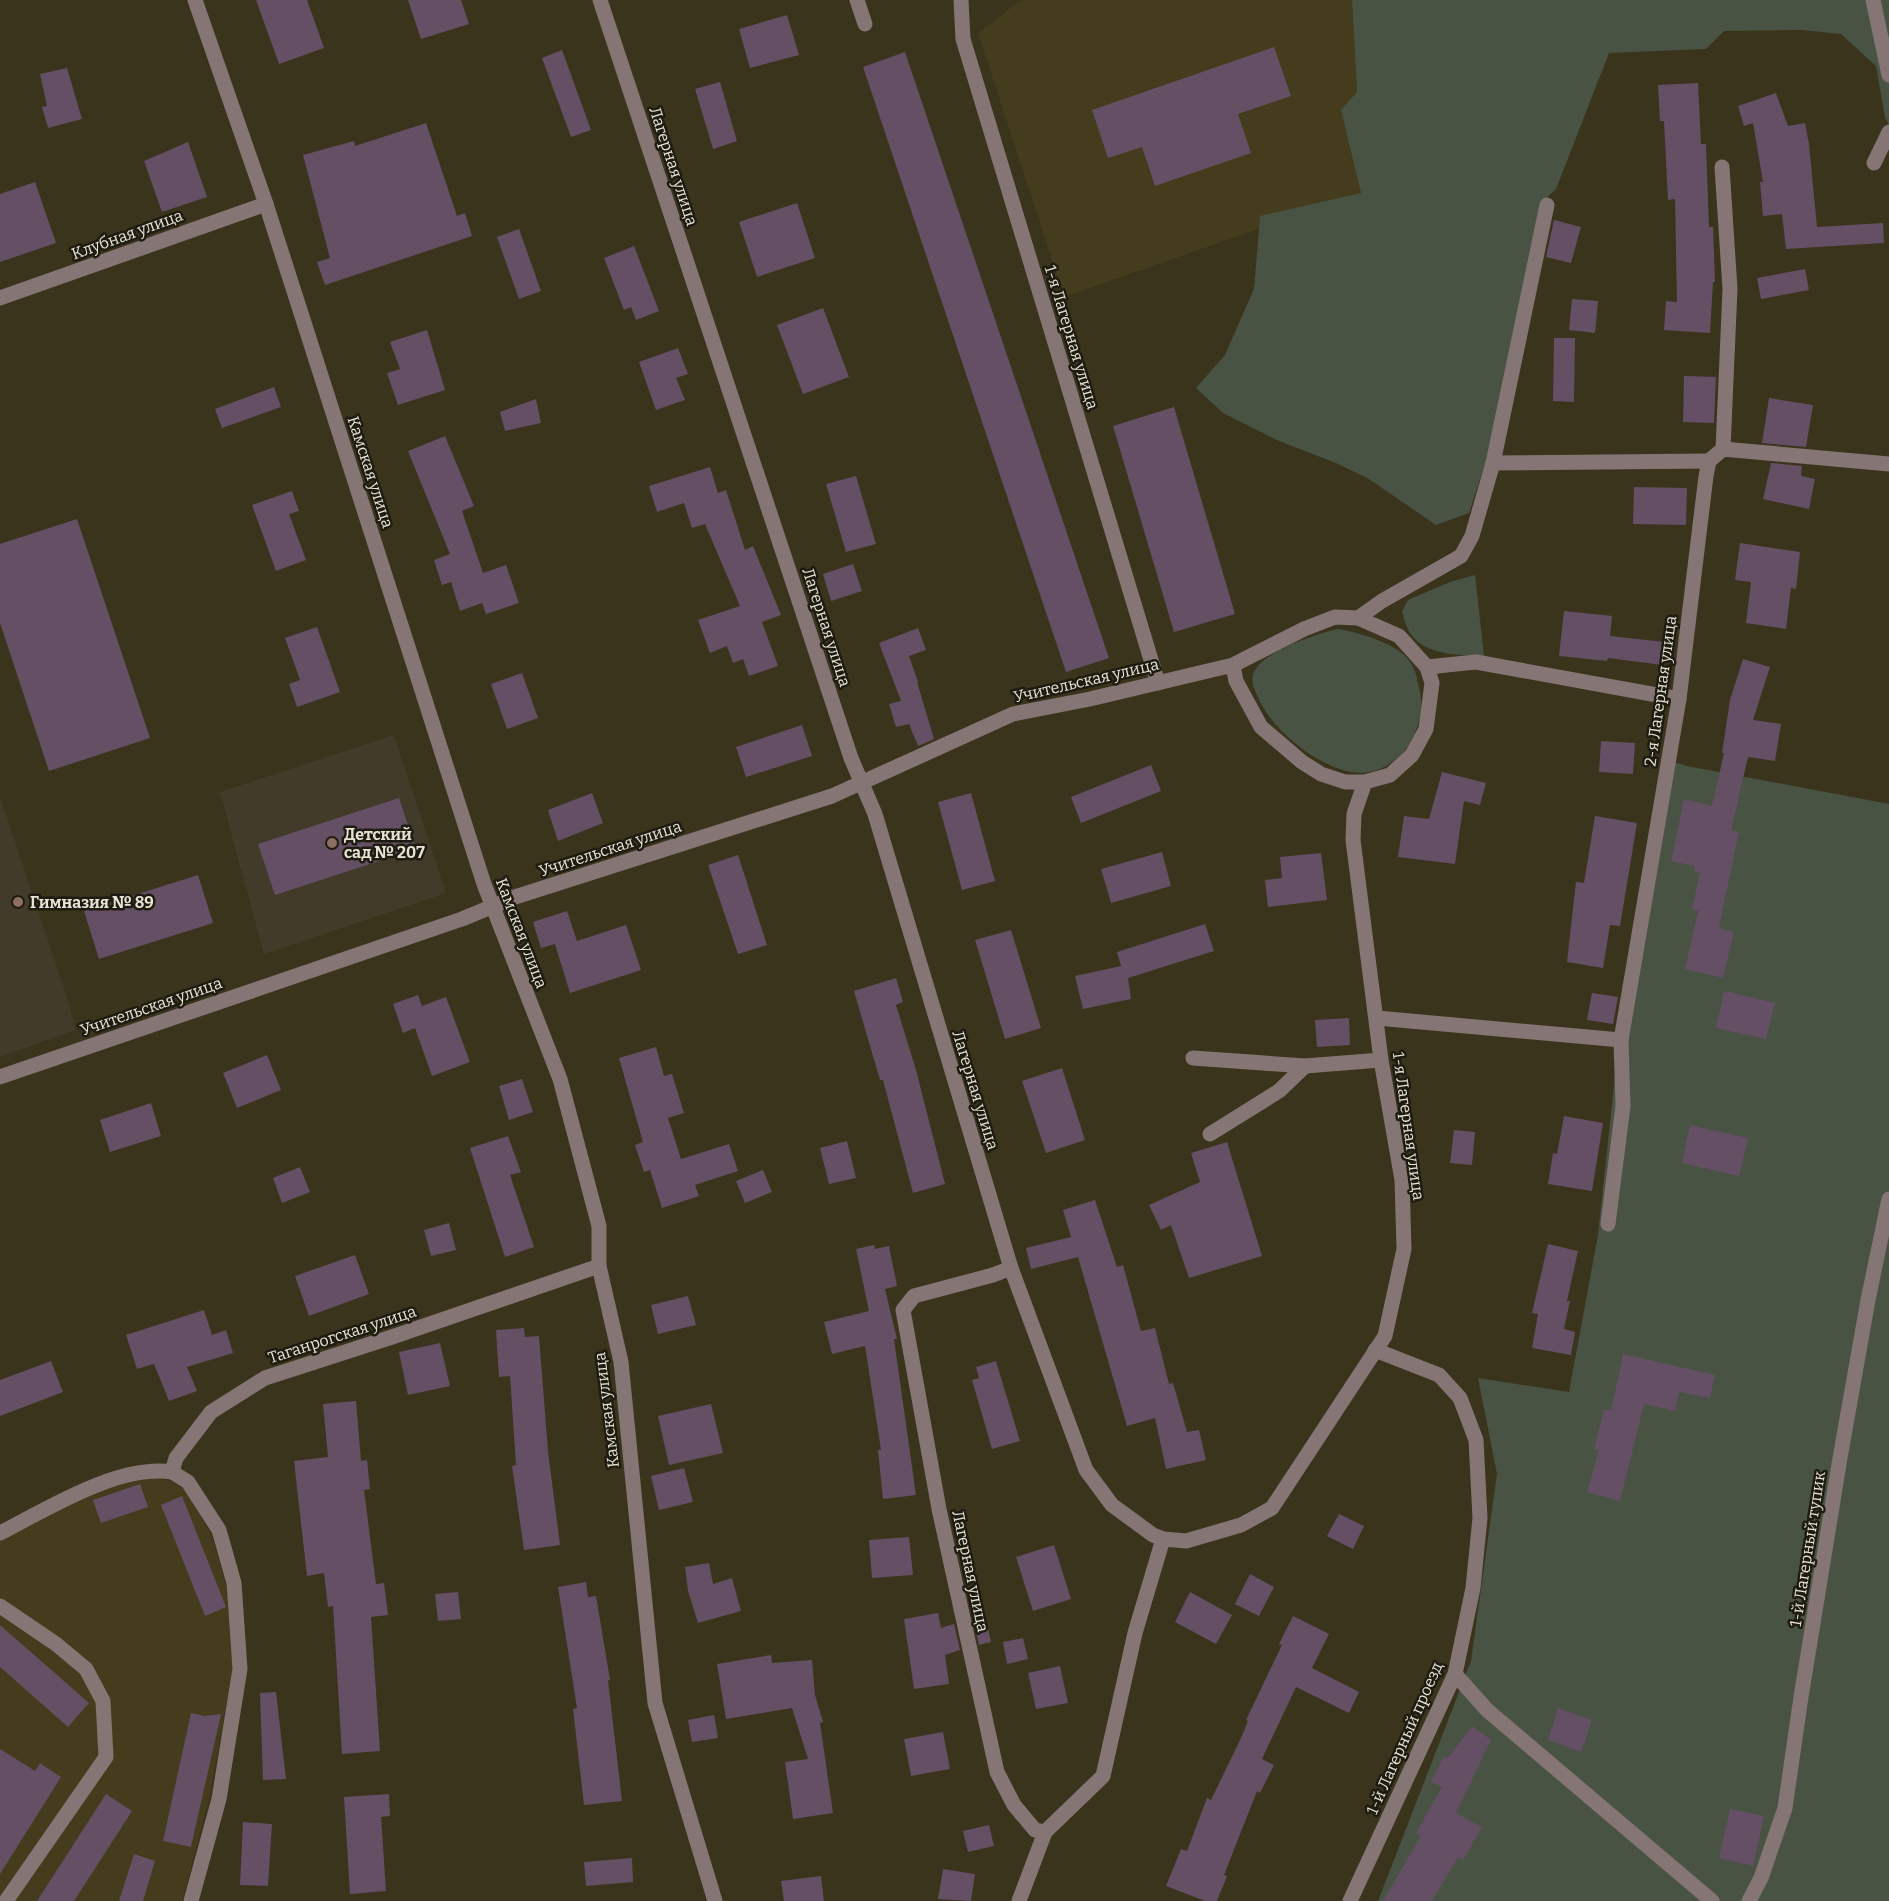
<svg xmlns="http://www.w3.org/2000/svg" width="1889" height="1901" viewBox="0 0 1889 1901" font-family="Bitter,serif">
<rect width="100%" height="100%" fill="#3a341c"/>
<g fill="#443c1d">
<polygon points="1021,0 1352,0 1357,93 1341,110 1361,193 1064,297 978,33"/>
<polygon points="153,1477 170,1481 186,1491 212,1537 226,1586 233,1668 209,1799 182,1901 0,1901 0,1541 97,1490"/>
</g>
<g fill="#423b2a">
<polygon points="394,735 446,893 264,954 220,792"/>
<polygon points="0,797 70,1006 75,1030 0,1057"/>
</g>
<g fill="#495344">
<polygon points="1352,0 1889,0 1889,125 1885,117 1876,66 1841,34 1803,30 1724,31 1706,49 1609,53 1556,189 1542,202 1487,458 1469,513 1436,525 1369,479 1336,463 1279,441 1223,413 1196,388 1225,355 1254,289 1260,216 1361,193 1341,110 1357,92"/>
<path d="M1475,575L1484,656C1460,655 1425,656 1410,633C1406,627 1404,618 1402,611L1408,600L1450,582Z"/>
<path d="M1338,629C1360,633 1403,644 1413,667C1416,672 1417,679 1418,684C1425,706 1420,726 1409,745C1405,752 1400,756 1393,761C1385,767 1378,771 1369,772C1330,779 1271,731 1258,697C1255,690 1251,683 1253,675C1259,652 1317,634 1338,629Z"/>
<polygon points="1662,759 1687,766 1889,804 1889,1901 1378,1901 1471,1661 1497,1474 1478,1378 1569,1392 1598,1235 1619,1039"/>
</g>
<g fill="#644f65">
<polygon points="256,0 307,0 324,48 279,64"/>
<polygon points="408,0 461,0 469,24 421,39"/>
<polygon points="787,15 799,55 750,68 739,29"/>
<polygon points="1274,47 1291,96 1238,114 1251,153 1155,186 1142,147 1108,158 1092,110"/>
<polygon points="562,50 591,130 571,137 542,58"/>
<polygon points="905,52 1109,658 1066,672 863,67"/>
<polygon points="67,68 82,119 48,128 42,107 47,106 40,74"/>
<polygon points="720,82 737,141 713,149 695,89"/>
<polygon points="1698,83 1701,144 1706,144 1709,227 1713,227 1715,282 1713,282 1710,333 1664,330 1666,301 1677,302 1675,199 1668,200 1664,121 1660,121 1658,85"/>
<polygon points="1776,93 1788,126 1805,123 1809,144 1817,227 1883,223 1884,243 1786,249 1782,214 1763,216 1760,182 1763,182 1753,123 1744,126 1738,106"/>
<polygon points="426,123 457,216 465,213 472,236 325,285 317,262 330,258 303,155 354,141 355,146"/>
<polygon points="188,142 207,197 162,212 144,161"/>
<polygon points="35,182 56,243 0,262 0,194"/>
<polygon points="797,203 815,258 757,277 739,222"/>
<polygon points="1554,220 1581,227 1571,263 1546,257"/>
<polygon points="519,229 541,291 519,299 497,237"/>
<polygon points="634,246 659,311 636,320 631,307 624,310 604,258"/>
<polygon points="1805,269 1809,290 1761,299 1757,278"/>
<polygon points="1572,299 1598,301 1595,333 1569,330"/>
<polygon points="823,308 849,377 803,394 777,325"/>
<polygon points="427,330 445,390 398,405 387,373 400,369 390,342"/>
<polygon points="1554,338 1575,338 1574,402 1553,401"/>
<polygon points="678,348 688,374 676,378 685,400 656,410 639,362"/>
<polygon points="1684,376 1716,377 1714,423 1683,422"/>
<polygon points="274,387 281,407 222,428 215,409"/>
<polygon points="1769,398 1813,405 1806,447 1762,443"/>
<polygon points="536,399 541,423 505,431 500,412"/>
<polygon points="1174,407 1235,614 1174,632 1113,426"/>
<polygon points="445,436 474,506 462,511 483,573 506,565 519,603 486,614 482,603 460,611 451,582 442,585 434,560 450,554 408,451"/>
<polygon points="1771,463 1802,466 1801,476 1815,479 1809,509 1763,499"/>
<polygon points="710,467 718,493 726,490 745,550 753,546 781,615 762,622 778,666 749,676 743,659 733,663 727,646 710,653 698,620 740,606 705,524 692,528 684,503 657,512 649,486"/>
<polygon points="856,476 876,544 846,552 826,484"/>
<polygon points="1634,487 1687,488 1686,525 1633,524"/>
<polygon points="292,491 299,511 289,514 306,560 276,571 252,505"/>
<polygon points="77,519 150,738 49,771 0,623 0,544"/>
<polygon points="1740,543 1800,552 1796,589 1791,588 1786,629 1746,623 1751,582 1735,580"/>
<polygon points="853,564 862,591 831,601 823,574"/>
<polygon points="1564,611 1612,616 1610,636 1665,642 1663,665 1608,658 1607,661 1559,656"/>
<polygon points="317,627 340,692 297,707 289,684 300,680 285,638"/>
<polygon points="918,628 926,650 909,656 918,682 917,682 934,739 918,746 909,724 896,727 889,704 901,701 879,643"/>
<polygon points="1743,659 1770,667 1753,720 1781,724 1775,761 1748,757 1731,830 1739,832 1719,928 1734,932 1723,978 1685,969 1698,911 1692,909 1700,872 1694,871 1695,866 1671,861 1684,799 1712,806 1724,753 1722,753 1730,700"/>
<polygon points="522,673 538,718 507,729 491,684"/>
<polygon points="802,725 812,756 746,777 736,747"/>
<polygon points="1601,741 1635,743 1633,774 1599,772"/>
<polygon points="1151,765 1161,791 1081,823 1071,797"/>
<polygon points="1442,772 1486,783 1480,805 1464,801 1455,864 1398,857 1404,816 1429,819"/>
<polygon points="592,793 603,823 558,841 548,810"/>
<polygon points="971,793 995,881 962,890 938,802"/>
<polygon points="399,798 416,849 275,895 258,844"/>
<polygon points="1595,816 1637,823 1620,926 1610,925 1603,968 1567,962 1576,882 1584,883"/>
<polygon points="1162,852 1171,886 1111,903 1101,869"/>
<polygon points="1321,853 1327,900 1268,907 1265,880 1282,878 1280,857"/>
<polygon points="738,855 767,945 738,954 708,865"/>
<polygon points="198,875 213,923 99,959 84,911"/>
<polygon points="567,911 577,941 626,925 641,970 570,993 555,944 541,948 533,922"/>
<polygon points="1205,924 1214,951 1128,978 1131,999 1083,1009 1075,976 1121,966 1117,952"/>
<polygon points="1011,930 1041,1028 1005,1039 975,940"/>
<polygon points="896,978 903,1002 896,1005 916,1070 945,1184 913,1193 883,1080 880,1080 854,991"/>
<polygon points="1724,991 1775,1003 1766,1039 1716,1028"/>
<polygon points="1592,993 1618,997 1613,1024 1587,1020"/>
<polygon points="418,995 422,1006 446,997 470,1062 432,1076 415,1028 403,1033 393,1004"/>
<polygon points="1349,1018 1350,1045 1317,1047 1315,1020"/>
<polygon points="656,1047 664,1076 672,1074 684,1113 668,1118 681,1159 729,1144 738,1171 695,1185 699,1196 662,1208 650,1170 644,1172 635,1145 643,1142 619,1058"/>
<polygon points="267,1055 281,1090 237,1108 223,1073"/>
<polygon points="1062,1068 1085,1140 1046,1153 1022,1081"/>
<polygon points="522,1079 533,1112 509,1120 499,1086"/>
<polygon points="151,1103 161,1136 110,1152 100,1120"/>
<polygon points="1564,1116 1603,1123 1592,1191 1548,1184 1553,1153 1557,1154"/>
<polygon points="1690,1125 1748,1138 1739,1176 1682,1163"/>
<polygon points="1454,1130 1475,1132 1472,1165 1450,1163"/>
<polygon points="508,1136 521,1172 510,1175 534,1247 505,1257 470,1148"/>
<polygon points="847,1141 856,1178 829,1184 820,1148"/>
<polygon points="1227,1142 1262,1256 1189,1278 1171,1225 1161,1230 1149,1205 1200,1182 1191,1153"/>
<polygon points="300,1167 310,1192 282,1203 273,1178"/>
<polygon points="763,1170 772,1192 745,1203 736,1181"/>
<polygon points="1095,1200 1117,1267 1123,1265 1141,1331 1155,1328 1169,1384 1173,1383 1187,1432 1199,1430 1206,1460 1166,1469 1155,1418 1127,1426 1078,1257 1031,1269 1026,1248 1071,1237 1063,1210"/>
<polygon points="449,1223 456,1250 431,1256 424,1230"/>
<polygon points="1548,1244 1578,1251 1567,1301 1570,1301 1564,1329 1575,1332 1571,1355 1532,1348 1538,1314 1532,1313"/>
<polygon points="874,1245 875,1249 889,1246 897,1286 885,1289 897,1339 894,1339 916,1495 883,1499 878,1450 881,1450 865,1346 832,1354 824,1322 869,1311 856,1249"/>
<polygon points="355,1255 369,1294 309,1316 295,1276"/>
<polygon points="688,1296 696,1325 658,1334 651,1305"/>
<polygon points="204,1310 212,1335 226,1330 233,1353 187,1367 197,1391 169,1401 154,1364 137,1369 126,1335"/>
<polygon points="524,1328 525,1337 539,1336 548,1451 560,1545 524,1550 512,1466 516,1465 510,1376 499,1377 496,1330"/>
<polygon points="440,1343 450,1386 408,1395 399,1352"/>
<polygon points="1623,1354 1715,1375 1710,1398 1679,1392 1675,1411 1644,1404 1620,1501 1587,1492 1599,1450 1594,1449 1604,1409 1611,1411"/>
<polygon points="51,1361 63,1392 0,1416 0,1380"/>
<polygon points="996,1361 1020,1441 992,1449 972,1380 979,1378 976,1367"/>
<polygon points="356,1401 361,1461 367,1460 370,1489 364,1490 376,1584 384,1583 388,1615 371,1617 380,1751 342,1754 333,1606 328,1607 324,1573 307,1576 294,1461 328,1457 323,1404"/>
<polygon points="711,1404 723,1453 669,1465 658,1416"/>
<polygon points="684,1468 693,1502 659,1510 651,1476"/>
<polygon points="140,1484 148,1507 101,1523 93,1500"/>
<polygon points="182,1496 226,1607 205,1616 161,1505"/>
<polygon points="1339,1514 1364,1526 1353,1549 1327,1536"/>
<polygon points="909,1537 913,1575 872,1578 869,1540"/>
<polygon points="1054,1545 1071,1599 1033,1611 1016,1557"/>
<polygon points="709,1563 713,1584 732,1578 741,1611 698,1623 688,1591 685,1567"/>
<polygon points="1250,1574 1274,1587 1259,1616 1235,1604"/>
<polygon points="586,1582 588,1597 596,1596 610,1680 608,1680 622,1801 584,1805 573,1709 577,1708 558,1587"/>
<polygon points="458,1592 461,1619 438,1621 435,1594"/>
<polygon points="1190,1592 1232,1615 1216,1644 1175,1622"/>
<polygon points="938,1613 941,1628 954,1624 960,1650 945,1655 949,1684 914,1689 904,1619"/>
<polygon points="985,1616 991,1642 979,1645 973,1619"/>
<polygon points="1293,1616 1329,1634 1312,1668 1359,1692 1349,1713 1296,1687 1262,1759 1274,1765 1260,1793 1257,1791 1224,1875 1227,1876 1217,1901 1205,1901 1166,1886 1181,1849 1187,1851 1207,1798 1211,1800 1241,1738 1248,1721 1246,1720 1282,1645 1279,1644"/>
<polygon points="0,1625 89,1703 68,1727 0,1667"/>
<polygon points="1023,1638 1028,1659 1007,1664 1003,1642"/>
<polygon points="771,1655 772,1663 812,1660 815,1695 823,1722 820,1723 833,1813 793,1819 785,1762 808,1759 792,1708 726,1719 717,1664"/>
<polygon points="1060,1666 1068,1703 1036,1709 1028,1673"/>
<polygon points="276,1692 286,1779 263,1780 260,1693"/>
<polygon points="1558,1708 1592,1720 1581,1752 1548,1740"/>
<polygon points="191,1713 205,1716 221,1714 191,1847 163,1841"/>
<polygon points="714,1715 718,1738 692,1742 688,1720"/>
<polygon points="1472,1726 1491,1740 1456,1813 1482,1827 1463,1860 1458,1857 1432,1901 1383,1901 1421,1836 1416,1833 1442,1787 1431,1782 1444,1756 1448,1758"/>
<polygon points="943,1732 950,1769 911,1776 904,1739"/>
<polygon points="0,1749 35,1771 40,1763 61,1777 0,1874"/>
<polygon points="106,1794 132,1811 74,1901 37,1901"/>
<polygon points="389,1794 390,1816 381,1817 386,1891 350,1894 344,1797"/>
<polygon points="1730,1809 1764,1816 1753,1866 1719,1858"/>
<polygon points="243,1822 272,1824 268,1886 240,1885"/>
<polygon points="989,1825 994,1846 968,1852 963,1831"/>
<polygon points="134,1854 155,1861 143,1901 119,1901"/>
<polygon points="632,1858 633,1882 586,1886 584,1862"/>
<polygon points="943,1869 975,1874 971,1901 938,1899"/>
<polygon points="821,1876 824,1901 784,1901 781,1881"/>
</g>
<g fill="none" stroke-linecap="round" stroke-linejoin="round">
<g stroke="#857574" stroke-width="15">
<polyline points="195,0 266,204 484,884 560,1079 599,1226 599,1266 621,1362 655,1703 715,1901"/>
<polyline points="600,0 851,758 875,814 1011,1268 1086,1470 1112,1505 1153,1535 1163,1539 1186,1541 1241,1525 1272,1508 1385,1336 1404,1249 1402,1180 1381,1060 1353,840 1354,814 1365,782"/>
<polyline points="857,0 865,24"/>
<polyline points="961,0 963,39 1158,683"/>
<polyline points="1873,0 1889,75"/>
<polyline points="1874,163 1889,132"/>
<polyline points="0,298 266,204"/>
<polyline points="1723,449 1889,464"/>
<polyline points="1493,463 1709,461"/>
<polyline points="1358,618 1382,601 1461,556 1472,536 1493,463 1547,205"/>
<polyline points="1427,667 1476,662 1679,699"/>
<polyline points="1377,1018 1621,1040"/>
<polyline points="1193,1058 1305,1066 1381,1060"/>
<polyline points="0,1077 462,919 515,897 832,796 1013,714 1090,699 1233,665 1304,629 1335,617 1358,618 1399,636 1427,667 1432,683 1426,729 1412,755 1390,775 1365,782 1345,782 1321,774 1302,762 1261,727 1236,681 1233,665"/>
<polyline points="1210,1134 1279,1091 1305,1066"/>
<polyline points="1608,1224 1623,1106 1621,1040 1679,699 1706,476 1709,461 1723,449 1730,289 1722,167"/>
<polyline points="1011,1268 993,1275 914,1296 903,1310 939,1509 997,1772 1014,1805 1035,1830 1045,1832"/>
<polyline points="172,1472 188,1482 219,1530 234,1583 240,1669 219,1799 191,1901"/>
<path d="M0,1533C47,1509 118,1464 172,1472L176,1458L211,1412L265,1378L392,1337L599,1266"/>
<polyline points="0,1606 56,1644 86,1669 103,1701 106,1757 6,1901"/>
<polyline points="1455,1674 1487,1710 1712,1901"/>
<polyline points="1019,1901 1045,1832 1103,1776 1135,1633 1163,1539"/>
<polyline points="1350,1901 1455,1674 1473,1588 1480,1518 1476,1440 1460,1398 1439,1375 1375,1350"/>
<polyline points="1749,1901 1761,1878 1785,1808 1801,1697 1840,1458 1868,1300 1889,1199"/>
</g>
</g>
<g fill="#8d6e63" stroke="#1e1c11" stroke-width="2">
<circle cx="332" cy="843" r="6"/>
<circle cx="18" cy="902" r="6"/>
</g>
<g text-anchor="middle" stroke-width="5" stroke-linejoin="round" paint-order="stroke">
<g font-size="16" fill="#e7e3d5" stroke="#1e1c11">
<text transform="translate(674 166) rotate(72)" y="6">Лагерная улица</text>
<text transform="translate(127 234) rotate(-20)" y="6">Клубная улица</text>
<text transform="translate(1072 337) rotate(73)" y="6">1-я Лагерная улица</text>
<text transform="translate(371 472) rotate(72)" y="6">Камская улица</text>
<text transform="translate(827 627) rotate(72)" y="6">Лагерная улица</text>
<text transform="translate(1086 680) rotate(-13)" y="6">Учительская улица</text>
<text transform="translate(1660 691) rotate(-82)" y="6">2-я Лагерная улица</text>
<text transform="translate(610 848) rotate(-18)" y="6">Учительская улица</text>
<text transform="translate(522 933) rotate(69)" y="6">Камская улица</text>
<text transform="translate(151 1006) rotate(-19)" y="6">Учительская улица</text>
<text transform="translate(976 1090) rotate(73)" y="6">Лагерная улица</text>
<text transform="translate(1409 1126) rotate(82)" y="6">1-я Лагерная улица</text>
<text transform="translate(342 1334) rotate(-18)" y="6">Таганрогская улица</text>
<text transform="translate(606 1410) rotate(-97)" y="6">Камская улица</text>
<text transform="translate(1807 1549) rotate(-81)" y="6">1-й Лагерный тупик</text>
<text transform="translate(971 1571) rotate(78)" y="6">Лагерная улица</text>
<text transform="translate(1404 1738) rotate(-66)" y="6">1-й Лагерный проезд</text>
</g>
<g font-size="16" font-weight="bold" fill="#e7e3d5" stroke="#1e1c11" text-anchor="start">
<text x="344" y="840">Детский<tspan x="344" dy="18">сад № 207</tspan></text>
<text x="30" y="908">Гимназия № 89</text>
</g>
</g>
</svg>
